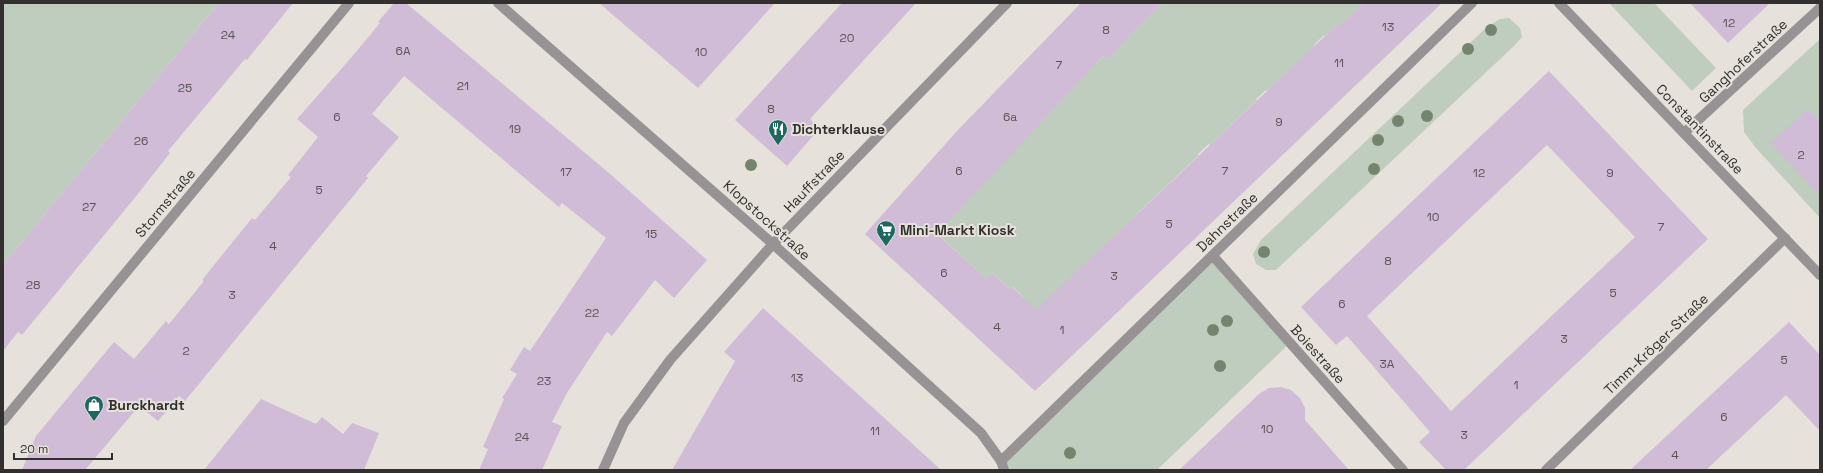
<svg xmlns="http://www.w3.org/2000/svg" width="1823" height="473" viewBox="0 0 1823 473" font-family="'Space Grotesk',sans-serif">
<rect width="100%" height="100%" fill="#e6e2db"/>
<g fill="#becdbe">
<polygon points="3,3 219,3 3,265"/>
<polygon points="1162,3 1364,3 1343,25 1341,22 1325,36 1324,35 1314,45 1315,46 1267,91 1266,90 1256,99 1257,100 1210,145 1209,144 1198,154 1199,155 1144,207 1037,315 1021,300 1023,297 1013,287 1010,289 992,273 987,279 934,231 1103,56 1107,60"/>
<polygon points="1609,3 1654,3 1716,68 1692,91"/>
<polygon points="1509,18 1520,28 1522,37 1514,46 1276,270 1266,270 1256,264 1253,254 1261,240 1487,27 1500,19"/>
<polygon points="1820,39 1820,218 1756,148 1744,132 1743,110"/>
<polygon points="1213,256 1290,343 1157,470 1004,470 1001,461"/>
</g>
<g fill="#d0bcd6" fill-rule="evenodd">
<polygon points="219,3 293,3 247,60 245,59 168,151 170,153 133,200 22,335 18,332 3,351 3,265"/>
<polygon points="394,3 406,3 609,173 707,260 674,298 655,280 612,336 607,332 567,393 552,422 562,426 542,470 479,470 488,449 483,447 504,399 502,398 517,374 510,370 524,347 530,351 606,238 562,203 559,207 404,76 372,114 399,137 366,176 368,178 185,401 179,396 158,421 139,406 85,470 22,470 36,436 114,342 134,359 166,321 169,324 204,281 202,280 252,218 255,220 291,177 288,175 318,137 297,119 350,59 380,23 378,22"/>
<polygon points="599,3 775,3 698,88"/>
<polygon points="842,3 916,3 810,119 819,129 787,166 735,120"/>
<polygon points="1081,3 1162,3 1107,60 1103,56 937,234 987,279 992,273 1010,289 1012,287 1036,310 1325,36 1341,22 1342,24 1364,3 1442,3 1035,391 865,234 957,131"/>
<polygon points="1690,3 1770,3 1728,43"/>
<path d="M1549,71L1708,239L1464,470H1446L1419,442L1430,432L1347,336L1336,345L1301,307ZM1547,145L1635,237L1451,411L1367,316Z"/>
<polygon points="1808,109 1820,122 1820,196 1771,143"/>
<polygon points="763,308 881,415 941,470 672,470 735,361 724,352"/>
<polygon points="1789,322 1820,355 1820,431 1786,395 1706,470 1630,470"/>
<polygon points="1281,387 1291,390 1300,398 1305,408 1305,420 1349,470 1179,470 1259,394 1269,388"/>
<polygon points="261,399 316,424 322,417 343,434 352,423 379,433 364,470 204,470"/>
</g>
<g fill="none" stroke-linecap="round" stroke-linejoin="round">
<g stroke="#979394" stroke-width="10">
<polyline points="498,3 773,244 981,433 1001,461 1004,470"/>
<polyline points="1559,3 1820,275"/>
<polyline points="1684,133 1820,8"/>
<polyline points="1213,256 1403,470"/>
<polyline points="3,421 349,3"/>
<polyline points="1001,461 1472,3"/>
<polyline points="603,470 624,423 670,360 773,244 1007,3"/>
<polyline points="1546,470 1785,238"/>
</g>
</g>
<g fill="#73856f">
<circle cx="1491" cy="30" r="6"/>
<circle cx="1468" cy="49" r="6"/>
<circle cx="1427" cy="116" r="6"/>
<circle cx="1398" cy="121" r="6"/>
<circle cx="1378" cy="140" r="6"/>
<circle cx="751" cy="165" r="6"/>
<circle cx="1374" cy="169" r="6"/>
<circle cx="1264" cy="252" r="6"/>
<circle cx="1227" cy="321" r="6"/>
<circle cx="1213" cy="330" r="6"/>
<circle cx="1220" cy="366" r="6"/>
<circle cx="1070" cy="453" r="6"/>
</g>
<defs>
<g id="restaurant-pin" transform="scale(1)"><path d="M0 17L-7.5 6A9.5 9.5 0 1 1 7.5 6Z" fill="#1d6860" stroke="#e6e2db"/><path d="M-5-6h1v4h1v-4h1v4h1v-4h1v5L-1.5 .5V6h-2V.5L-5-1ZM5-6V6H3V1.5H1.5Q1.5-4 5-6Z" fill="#fff"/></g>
<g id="supermarket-pin" transform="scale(1)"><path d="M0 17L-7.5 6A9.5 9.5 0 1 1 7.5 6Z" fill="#1d6860" stroke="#e6e2db"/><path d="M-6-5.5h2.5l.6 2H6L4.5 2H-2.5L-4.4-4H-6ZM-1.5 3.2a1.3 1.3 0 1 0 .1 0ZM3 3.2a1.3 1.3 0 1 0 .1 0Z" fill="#fff"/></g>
<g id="shop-pin" transform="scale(1)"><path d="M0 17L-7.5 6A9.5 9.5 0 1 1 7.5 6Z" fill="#1d6860" stroke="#e6e2db"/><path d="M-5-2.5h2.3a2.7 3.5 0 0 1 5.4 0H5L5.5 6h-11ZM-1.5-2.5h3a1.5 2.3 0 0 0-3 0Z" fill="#fff"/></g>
</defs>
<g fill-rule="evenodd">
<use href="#restaurant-pin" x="778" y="129"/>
<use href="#supermarket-pin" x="886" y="230"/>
<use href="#shop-pin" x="94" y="405"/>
</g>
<g text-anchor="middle" stroke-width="4" stroke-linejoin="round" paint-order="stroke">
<g font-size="12" fill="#5a5358">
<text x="1729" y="27">12</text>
<text x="1388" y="31">13</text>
<text x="1106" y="34">8</text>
<text x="228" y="39">24</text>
<text x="847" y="42">20</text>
<text x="403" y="55">6A</text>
<text x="701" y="56">10</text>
<text x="1339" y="67">11</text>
<text x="1059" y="69">7</text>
<text x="463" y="90">21</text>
<text x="185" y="92">25</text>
<text x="771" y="113">8</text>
<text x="337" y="121">6</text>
<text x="1010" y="121">6a</text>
<text x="1279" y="126">9</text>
<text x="515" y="133">19</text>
<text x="141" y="145">26</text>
<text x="1801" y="159">2</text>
<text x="959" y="175">6</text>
<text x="1225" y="175">7</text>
<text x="566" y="176">17</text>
<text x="1479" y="177">12</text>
<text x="1610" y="177">9</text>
<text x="319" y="194">5</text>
<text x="89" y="211">27</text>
<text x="1433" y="221">10</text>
<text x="1169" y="228">5</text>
<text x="1661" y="231">7</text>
<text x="651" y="238">15</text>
<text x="273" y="250">4</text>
<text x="1388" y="265">8</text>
<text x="944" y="277">6</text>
<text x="1114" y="280">3</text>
<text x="33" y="289">28</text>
<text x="1613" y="297">5</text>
<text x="232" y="299">3</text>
<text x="1342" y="308">6</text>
<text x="592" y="317">22</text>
<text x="997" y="331">4</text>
<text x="1062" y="334">1</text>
<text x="1564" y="343">3</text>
<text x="186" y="355">2</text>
<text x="1784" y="364">5</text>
<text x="1387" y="368">3A</text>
<text x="797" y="382">13</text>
<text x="544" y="385">23</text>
<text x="1516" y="389">1</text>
<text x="1724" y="421">6</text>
<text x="1267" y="433">10</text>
<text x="875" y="435">11</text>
<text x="1464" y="439">3</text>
<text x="522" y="441">24</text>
<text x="1675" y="459">4</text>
</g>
<g font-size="14" fill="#32302e" stroke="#e6e2db">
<text transform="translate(1743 61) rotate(-43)" y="5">Ganghoferstraße</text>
<text transform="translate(1700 129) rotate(46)" y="5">Constantinstraße</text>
<text transform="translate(814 181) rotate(-46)" y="5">Hauffstraße</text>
<text transform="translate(165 203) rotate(-50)" y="5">Stormstraße</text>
<text transform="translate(767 220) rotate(42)" y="5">Klopstockstraße</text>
<text transform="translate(1227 222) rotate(-44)" y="5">Dahnstraße</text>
<text transform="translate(1656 344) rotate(-44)" y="5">Timm-Kröger-Straße</text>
<text transform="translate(1318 354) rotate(48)" y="5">Boiestraße</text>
</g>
<g font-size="14" font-weight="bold" fill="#32302e" stroke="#e6e2db" text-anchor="start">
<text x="792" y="134">Dichterklause</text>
<text x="900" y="235">Mini-Markt Kiosk</text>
<text x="108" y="410">Burckhardt</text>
</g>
</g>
<rect width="1823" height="473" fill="none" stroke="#32302e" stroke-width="8"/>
<path d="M14 453v6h98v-6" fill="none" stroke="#32302e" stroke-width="2"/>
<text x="20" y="453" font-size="12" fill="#32302e" stroke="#e6e2db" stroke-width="3" paint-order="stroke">20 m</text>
</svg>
